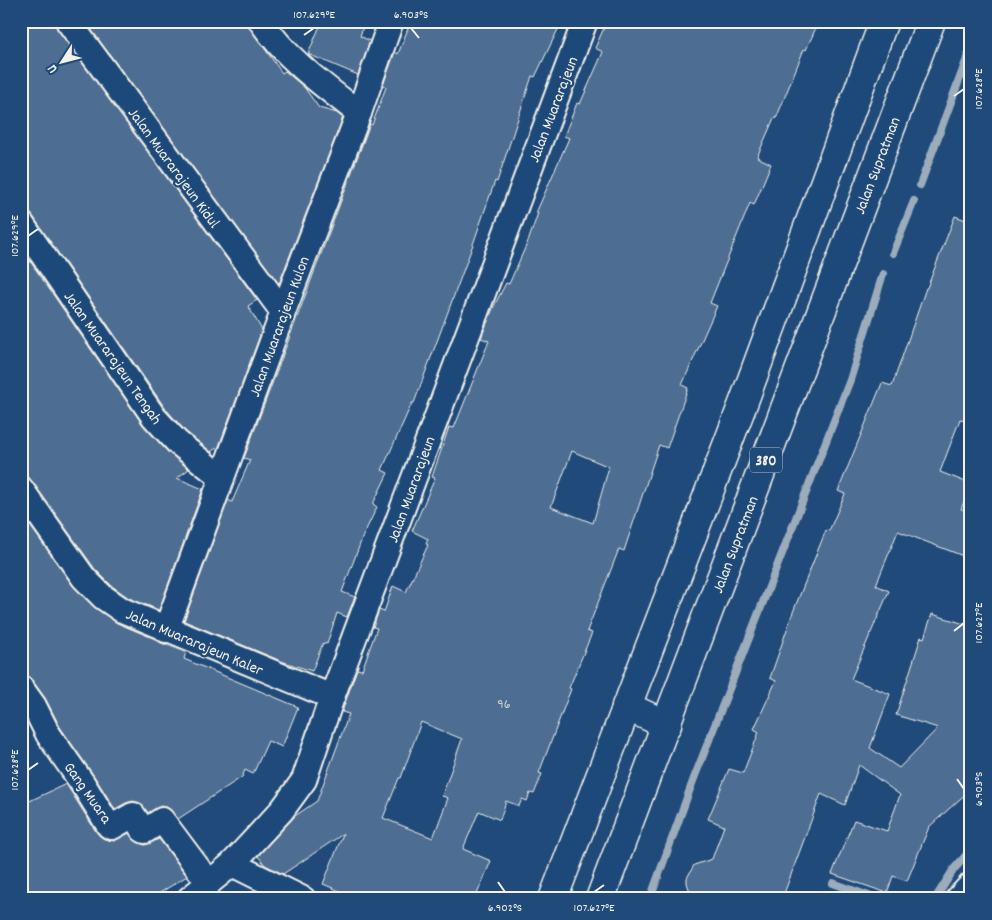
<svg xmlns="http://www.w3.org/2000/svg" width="992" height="920" viewBox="0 0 992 920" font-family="Dekko,sans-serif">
<rect width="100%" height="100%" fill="#1f4a7a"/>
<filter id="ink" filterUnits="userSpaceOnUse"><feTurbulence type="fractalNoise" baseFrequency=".02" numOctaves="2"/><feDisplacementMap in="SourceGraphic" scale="10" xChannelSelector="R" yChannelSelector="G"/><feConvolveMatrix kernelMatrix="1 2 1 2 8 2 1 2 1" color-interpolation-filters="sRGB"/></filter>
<g filter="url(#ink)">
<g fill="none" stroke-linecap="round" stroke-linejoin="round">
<g stroke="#9cacbb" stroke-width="8">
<polyline points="920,185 971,48"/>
<polyline points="893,253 914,201"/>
<polyline points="833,883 877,899"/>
<polyline points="650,899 693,781 850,380 883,274"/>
<polyline points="935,899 954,869 971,850"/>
</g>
</g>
<g fill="#4d6e92" stroke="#f4f1e8" fill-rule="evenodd">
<polygon points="21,21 54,21 57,29 257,300 248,306 262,330 218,449 216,448 211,452 186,432 165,408 32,215 27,211 21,209"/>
<polygon points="85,21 245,21 282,73 285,71 304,87 319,108 337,113 343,118 279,284"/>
<polygon points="322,21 365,21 360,36 370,41 358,75 308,54"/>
<polygon points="411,21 562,21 535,77 532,76 497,182 495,181 471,250 414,403 412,403 382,470 388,473 373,504 377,507 363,536 342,592 355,597 347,617 337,613 327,644 323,643 312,671 281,661 184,621 228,500 232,502 250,460 244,458 370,124 372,125 386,87 383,85 395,52 398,54"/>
<path d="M607,21H819L806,50L804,49L776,119L774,118L757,157L771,164L754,205L750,203L710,303L717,306L682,385L688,388L667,448L659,445L624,551L619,549L587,631L592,633L569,688L571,689L539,773L542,774L534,794L530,793L527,801L522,799L519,806L506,801L500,820L479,811L463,849L491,861L475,899H359L323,884L343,834L283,874L265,865L258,856L295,816L317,801L349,714L342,712L356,671L357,669L362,670L377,628L373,627L379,610L384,612L393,586L406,592L428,545L426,544L428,539L412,531L435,478L432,477L449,427L454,428L489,341L481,338L494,306L506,283L509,284L529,239L538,213H536L569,138L564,136L577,103L580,104L603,52L595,48ZM572,451L609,467L593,523L551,507ZM421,722L462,739L442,796L448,798L433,838L383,818L399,778H401Z"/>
<polygon points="955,216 971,222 971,422 960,419 940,472 971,484 961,509 971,510 971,559 898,531 876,585 889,591 851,679 890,694 870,748 899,768 938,728 896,715 921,637 924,638 932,614 971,626 971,789 929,827 907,881 893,876 887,893 832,874 854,820 887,831 900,795 859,765 845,805 821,794 782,899 696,899 689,889 687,883 687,878 694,865 712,859 724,826 708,819 729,769 743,773 759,732 754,729 776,681 770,678 793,612 826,530 829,531 845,494 838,491 882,383 892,386 926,288 927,288"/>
<polygon points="21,248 143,425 167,451 189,469 177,478 203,489 159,610 129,598 112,586 95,569 32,481 27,477 21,476"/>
<polygon points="21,513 73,586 95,608 117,623 155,639 161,643 186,652 184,659 298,707 282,747 268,741 253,774 245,770 242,777 178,819 167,807 161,806 148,813 140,803 133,801 126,803 115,809 94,776 60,727 45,698 32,680 27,676 21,675"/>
<polygon points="66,784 97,833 104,839 114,841 129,833 137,842 145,845 159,839 187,876 150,899 21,899 21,805"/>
</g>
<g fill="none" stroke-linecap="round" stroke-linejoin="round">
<g stroke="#f4f1e8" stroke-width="28">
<g id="minor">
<polyline points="68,21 283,312"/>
<path d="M261,21C287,60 323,85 359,113"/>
<polyline points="21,223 154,417 177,442 222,478"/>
<polyline points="21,489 84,578 103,597 122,610 332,697"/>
<polyline points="166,630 283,312 359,113 391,21"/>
<polyline points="21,688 34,706 48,734 83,784 109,826 112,827 133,815 143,830 145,831 162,820 209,883"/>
<polyline points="232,864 303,899"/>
<polyline points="189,899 232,864 282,810 304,780 332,697 585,21"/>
<polyline points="958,899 971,885"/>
</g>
</g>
<g stroke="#f4f1e8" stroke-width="31">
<g id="primary">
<polyline points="626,706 667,725"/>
<polyline points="553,899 744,401 884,21"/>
<polyline points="600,899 931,21"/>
</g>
</g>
<use href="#minor" stroke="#1f4a7a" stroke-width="24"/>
<use href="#primary" stroke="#1f4a7a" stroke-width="28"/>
</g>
</g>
<path fill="none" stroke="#f4f1e8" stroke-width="2" d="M411,28L419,38M304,35L314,28M954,96L964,89M28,236L38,229M954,631L964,623M28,770L38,763M957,779L964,789M498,882L505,892M594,892L604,885"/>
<g text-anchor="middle" stroke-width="4.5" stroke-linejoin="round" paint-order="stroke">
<g font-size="14" fill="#cad0d2">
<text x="504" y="708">96</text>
</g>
<rect fill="#1f4a7a" stroke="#b4bfc7" stroke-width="1" x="750" y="447.5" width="32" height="25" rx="4"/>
<g font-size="15" font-weight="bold" fill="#f4f1e8">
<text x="766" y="465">380</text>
</g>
<g font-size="16" fill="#f4f1e8" stroke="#1f4a7a">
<text transform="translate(552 109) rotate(-69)" y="6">Jalan Muararajeun</text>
<text transform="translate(876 165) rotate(-69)" y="6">Jalan Supratman</text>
<text transform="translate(175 167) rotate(54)" y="6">Jalan Muararajeun Kidul</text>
<text transform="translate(278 326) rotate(-70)" y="6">Jalan Muararajeun Kulon</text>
<text transform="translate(114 357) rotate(55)" y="6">Jalan Muararajeun Tengah</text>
<text transform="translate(410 489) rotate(-70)" y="6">Jalan Muararajeun</text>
<text transform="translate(734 544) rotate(-69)" y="6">Jalan Supratman</text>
<text transform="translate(195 641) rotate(23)" y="6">Jalan Muararajeun Kaler</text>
<text transform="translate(89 792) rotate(55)" y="6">Gang Muara</text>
</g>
</g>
<rect width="992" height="920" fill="none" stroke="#1f4a7a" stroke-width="55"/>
<g transform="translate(62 62) rotate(234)" stroke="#1f4a7a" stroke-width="4" paint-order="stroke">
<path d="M0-4L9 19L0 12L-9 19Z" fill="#f4f1e8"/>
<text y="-8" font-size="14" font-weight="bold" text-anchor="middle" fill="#f4f1e8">U</text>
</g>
<rect x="28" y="28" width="936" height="864" fill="none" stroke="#f4f1e8" stroke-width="2"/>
<g font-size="12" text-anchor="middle" fill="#f4f1e8">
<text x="314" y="18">107.629°E</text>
<text x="411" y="18">6.903°S</text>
<text transform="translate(978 89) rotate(-90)" y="4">107.628°E</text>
<text transform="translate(14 236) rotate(-90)" y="4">107.629°E</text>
<text transform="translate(978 623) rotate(-90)" y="4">107.627°E</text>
<text transform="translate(14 770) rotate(-90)" y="4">107.628°E</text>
<text transform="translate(978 789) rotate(-90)" y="4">6.903°S</text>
<text x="505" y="911">6.902°S</text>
<text x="594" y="911">107.627°E</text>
</g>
</svg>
